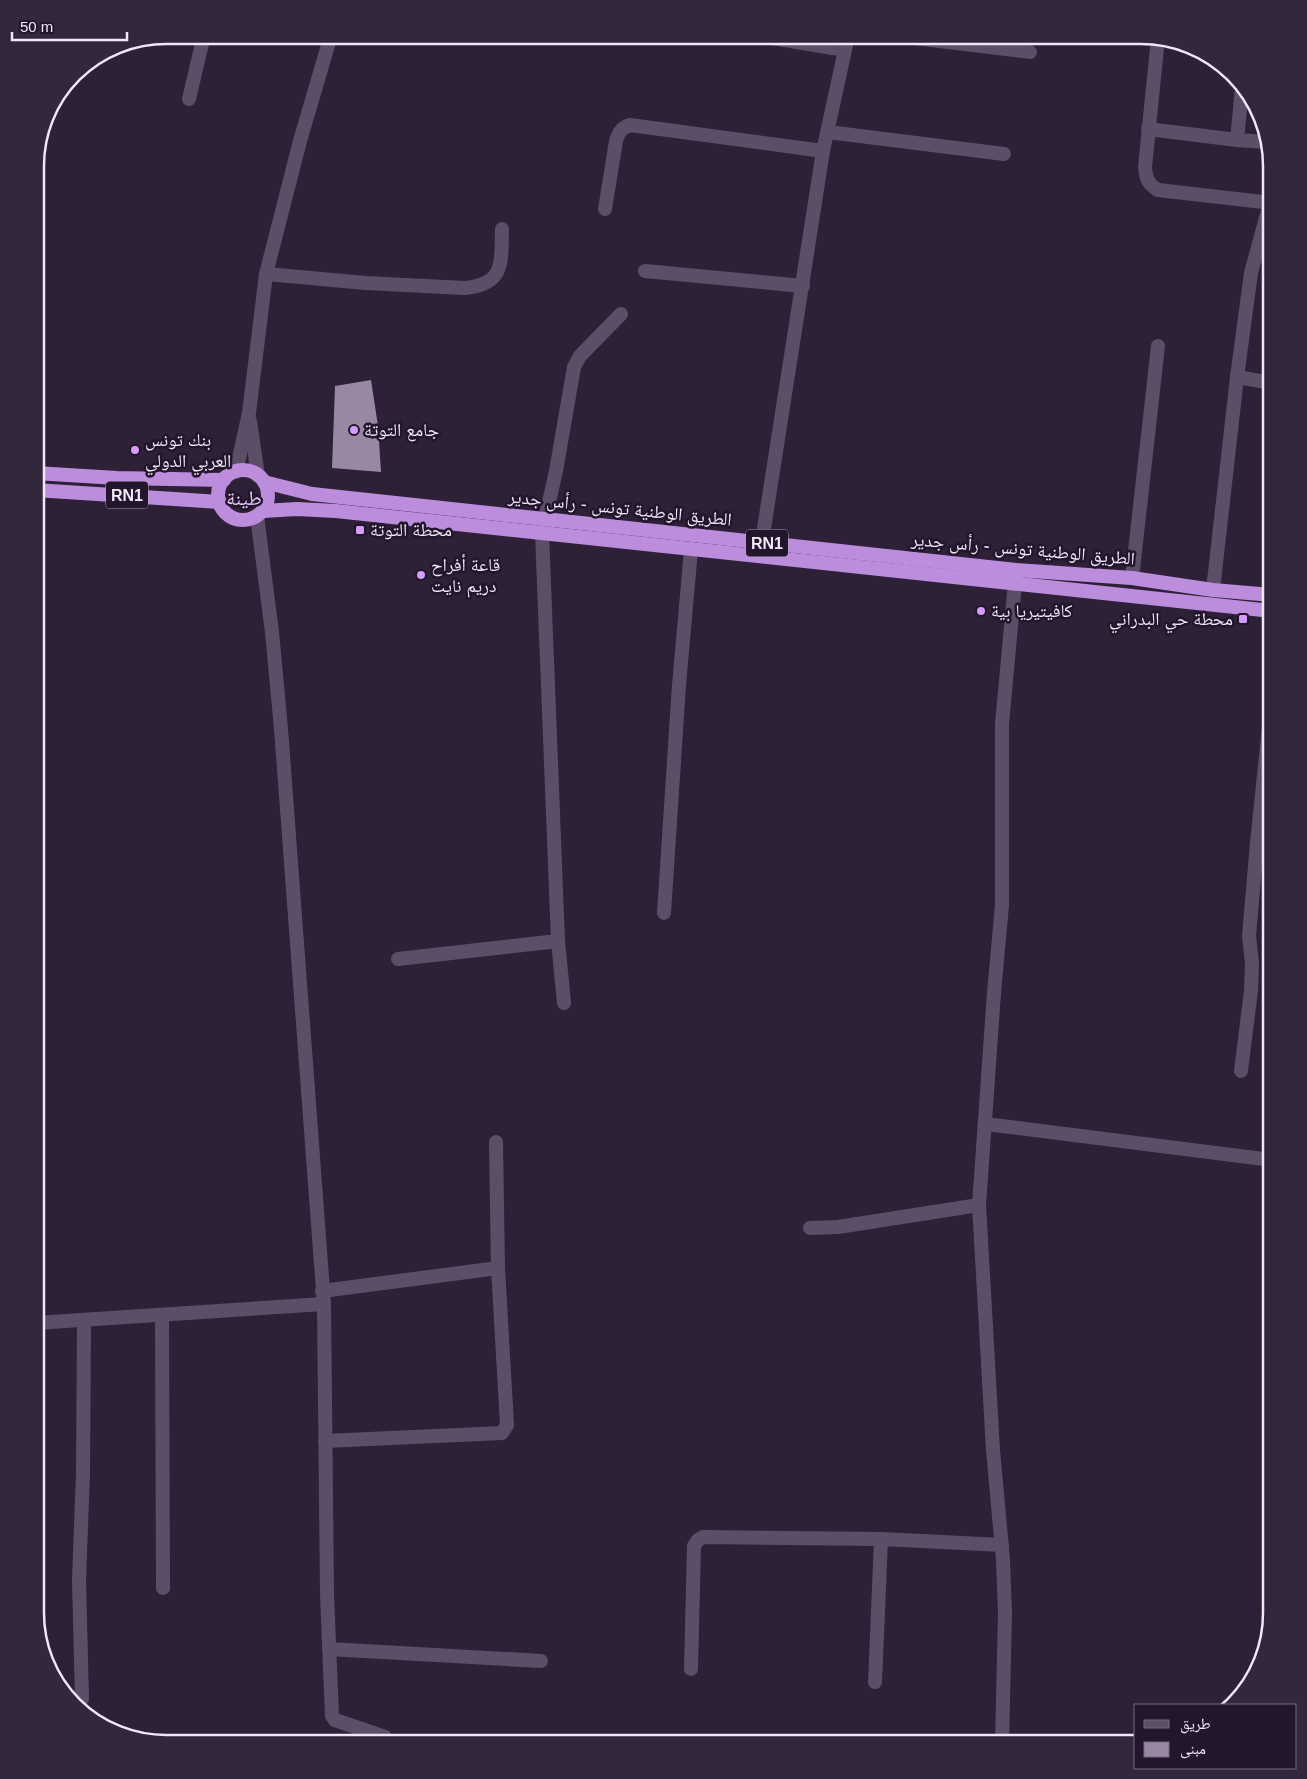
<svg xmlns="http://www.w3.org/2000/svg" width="1307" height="1779" viewBox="0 0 1307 1779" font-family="Arial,'Noto Naskh Arabic',sans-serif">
<rect width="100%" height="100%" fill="#2d2037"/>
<polygon fill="#9888a4" points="371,380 378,426 381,472 332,468 335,386"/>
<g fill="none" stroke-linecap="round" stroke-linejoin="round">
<g stroke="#5d4e67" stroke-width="14">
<polyline points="753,35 845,50 823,151 760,554"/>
<polyline points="889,35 1030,52"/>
<path d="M1158,38L1145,167C1146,179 1148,184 1158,190L1272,203"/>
<polyline points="845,50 848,35"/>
<polyline points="189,99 204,35"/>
<polyline points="1148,129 1237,140 1266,142"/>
<polyline points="828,132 1004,154"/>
<polyline points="1237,140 1242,88"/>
<path d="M605,209L616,141C619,132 621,128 630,125L823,151"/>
<polyline points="645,271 803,286"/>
<path d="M266,274L366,283L465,288C505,284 501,263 502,229"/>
<polyline points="1237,377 1272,383"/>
<polyline points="1132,578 1158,346"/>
<polyline points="1213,590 1237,377 1251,273 1270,203"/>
<polyline points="664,913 679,685 691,550"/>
<polyline points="398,959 558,941"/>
<polyline points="564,1003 558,941 542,533 556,471 574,367 580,356 621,314"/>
<polyline points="1241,1071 1251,991 1252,963 1249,936 1257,843 1272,697"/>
<polyline points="986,1124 1272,1160"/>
<polyline points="496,1142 498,1268"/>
<polyline points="810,1228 838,1227 979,1205"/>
<polyline points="322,1291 498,1268 507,1425 502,1433 325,1441"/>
<polyline points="162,1315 163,1588"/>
<polyline points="35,1323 324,1304"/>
<polyline points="329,1649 541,1661"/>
<polyline points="691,1669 694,1546 698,1540 703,1537 881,1539 1002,1545"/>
<polyline points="875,1682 881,1539"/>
<polyline points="82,1699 79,1580 83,1474 84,1320"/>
<polyline points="1002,1744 1005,1612 1003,1560 993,1450 979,1205 994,993 1002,905 1002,724 1016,572"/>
</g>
<g stroke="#5d4e67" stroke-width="14">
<polyline points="250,421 258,476"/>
<polyline points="236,472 249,413 266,274 300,141 331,35"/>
<polyline points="257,516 272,632 281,729 324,1304 327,1594 332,1716 335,1720 385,1737 390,1744"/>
</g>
<g stroke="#bc8ddc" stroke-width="14">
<circle cx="243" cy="495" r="25"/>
<polyline points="35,473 117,478 224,480"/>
<polyline points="264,482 312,494 1016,570 1132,578 1213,590 1272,595"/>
<polyline points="35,490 220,502"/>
<polyline points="263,511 297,509 336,511 1272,611"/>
</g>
</g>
<g fill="#d49cfb" stroke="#23162c" stroke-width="2">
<circle cx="354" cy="430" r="5"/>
<circle cx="135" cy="450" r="5"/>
<rect x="355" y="525" width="10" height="10" rx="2.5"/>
<circle cx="421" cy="575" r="5"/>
<circle cx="981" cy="611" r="5"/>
<rect x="1238" y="614" width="10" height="10" rx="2.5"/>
</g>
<g text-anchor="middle" stroke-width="5" stroke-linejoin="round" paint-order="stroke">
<g fill="#23162c" stroke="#b2a9ba" stroke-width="1">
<rect x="106" y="481.5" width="42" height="27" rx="4"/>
<rect x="746" y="529.5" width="42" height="27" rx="4"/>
</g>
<g font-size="16" font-weight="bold" fill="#f0e8f7">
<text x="127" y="501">RN1</text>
<text x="767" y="549">RN1</text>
</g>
<g font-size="18" fill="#f0e8f7" stroke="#23162c" text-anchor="start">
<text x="364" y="436">جامع التوتة</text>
<text x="145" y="446">بنك تونس<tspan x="145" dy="21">العربي الدولي</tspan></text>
<text x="370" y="536">محطة التوتة</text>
<text x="431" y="571">قاعة أفراح<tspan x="431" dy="21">دريم نايت</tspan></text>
<text x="991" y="617">كافيتيريا بية</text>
<text x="1233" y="625" text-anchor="end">محطة حي البدراني</text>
</g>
<g font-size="18" fill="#f0e8f7" stroke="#23162c">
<text transform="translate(620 508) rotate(6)" y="6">الطريق الوطنية تونس - رأس جدير</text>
<text transform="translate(1023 549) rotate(5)" y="6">الطريق الوطنية تونس - رأس جدير</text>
</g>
<g font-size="20" fill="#e8c9ff" stroke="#23162c">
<text x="244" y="505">طينة</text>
</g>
</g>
<path d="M0 0H1307V1779H0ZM166 44H1141A122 122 0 0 1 1263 166V1613A122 122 0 0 1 1141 1735H166A122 122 0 0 1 44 1613V166A122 122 0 0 1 166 44Z" fill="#33273c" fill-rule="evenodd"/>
<path fill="none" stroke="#f0e8f7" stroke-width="2.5" d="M166 44H1141A122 122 0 0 1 1263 166V1613A122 122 0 0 1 1141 1735H166A122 122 0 0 1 44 1613V166A122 122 0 0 1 166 44Z"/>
<rect x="1134" y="1704" width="162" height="65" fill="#23162c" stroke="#756a7d"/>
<rect x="1144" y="1720" width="25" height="8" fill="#5d4e67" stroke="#756a7d"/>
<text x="1180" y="1729" font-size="15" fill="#f0e8f7">طريق</text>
<rect x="1144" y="1742" width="25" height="15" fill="#9888a4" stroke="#756a7d"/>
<text x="1180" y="1754" font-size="15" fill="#f0e8f7">مبنى</text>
<path d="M12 32v8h115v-8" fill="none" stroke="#f0e8f7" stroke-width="2.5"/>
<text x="20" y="32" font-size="15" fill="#f0e8f7" stroke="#23162c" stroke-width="4" paint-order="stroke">50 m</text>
</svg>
